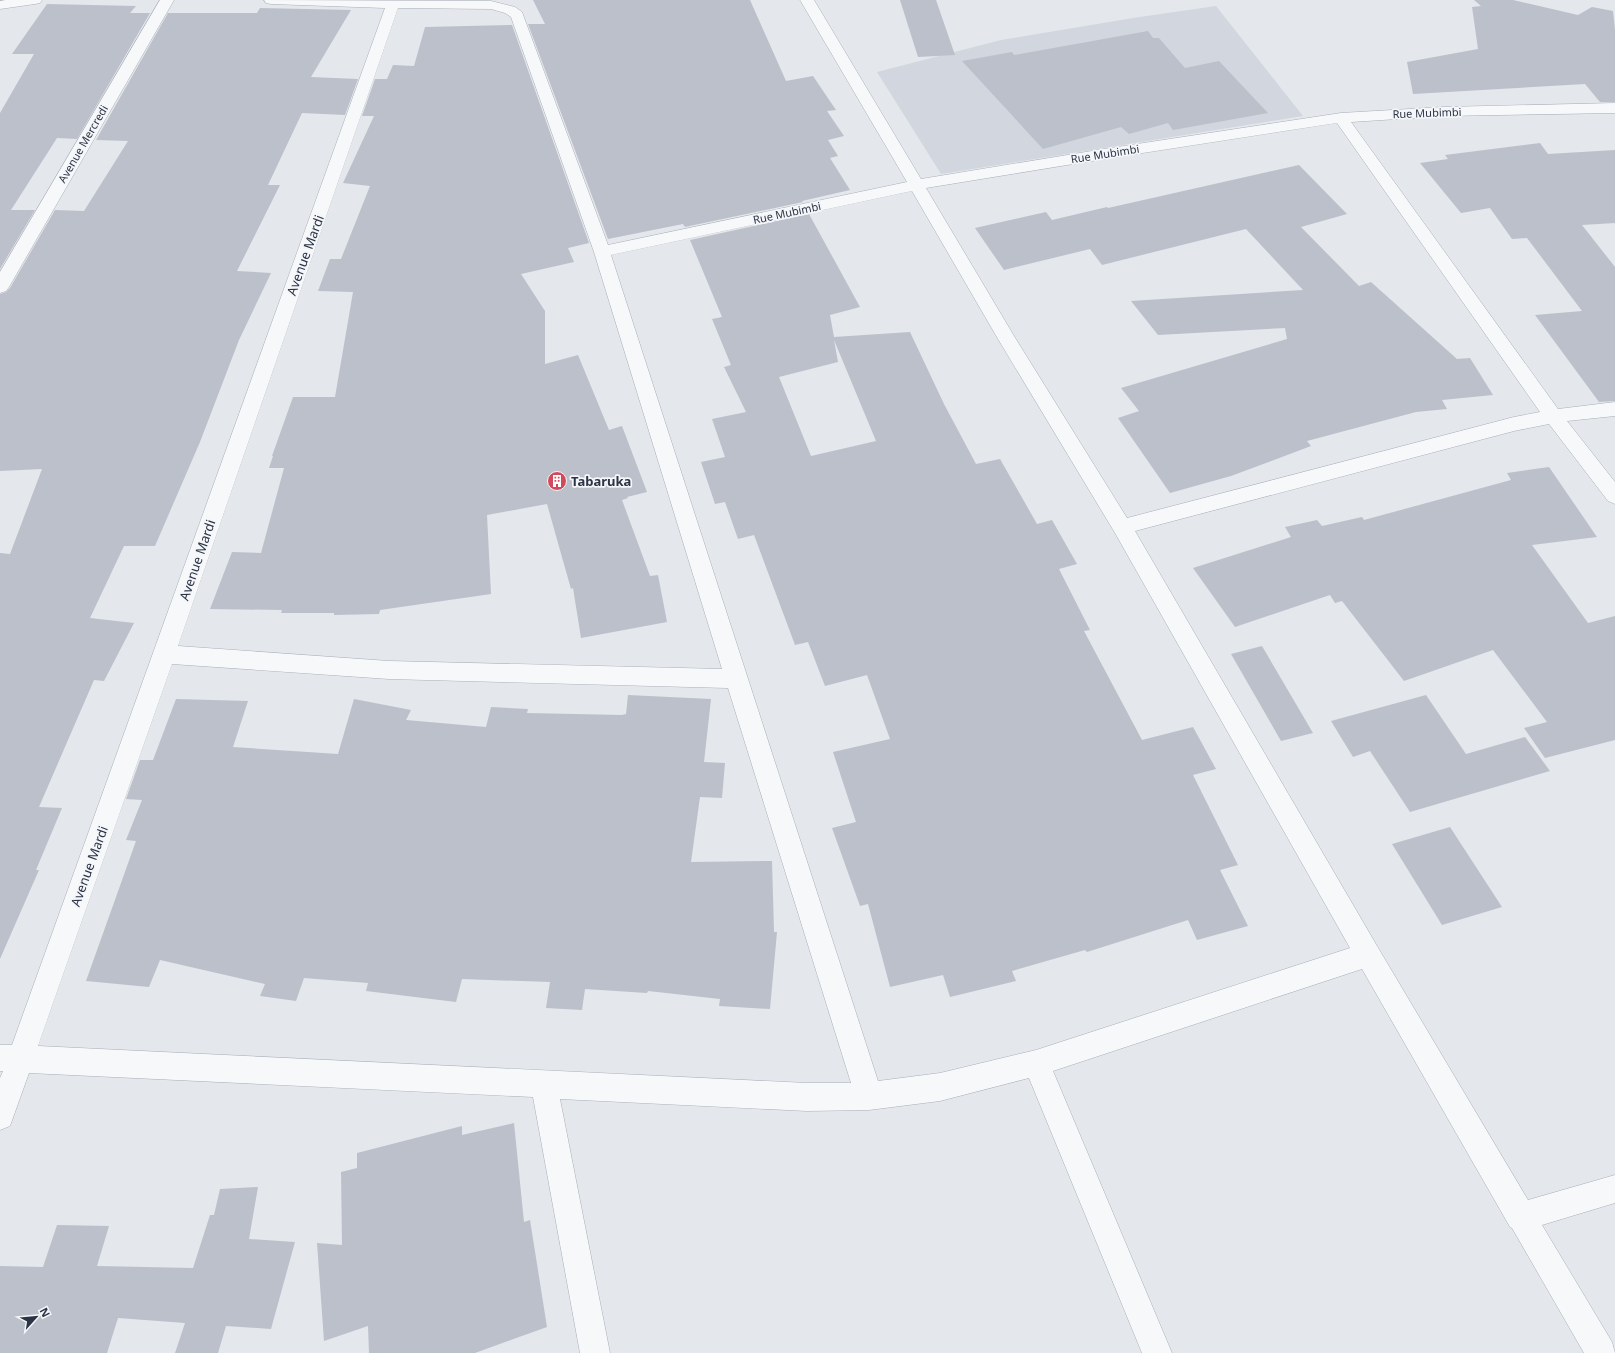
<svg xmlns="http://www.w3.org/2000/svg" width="1615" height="1353" viewBox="0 0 1615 1353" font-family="'Noto Sans',sans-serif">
<rect width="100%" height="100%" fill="#e4e7ec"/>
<polygon fill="#d2d6de" points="1216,6 1303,116 941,174 877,72 1001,40 1133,18"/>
<g fill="#bbc0ca" fill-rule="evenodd">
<polygon points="533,0 750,0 786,81 813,76 836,110 827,111 844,136 828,140 838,156 830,158 850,190 802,201 803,202 685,227 683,224 608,239 528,24 545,24"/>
<polygon points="900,0 936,0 955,55 918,57"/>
<polygon points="1474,0 1513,0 1578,15 1592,7 1613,11 1615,30 1615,102 1600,102 1585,84 1413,94 1407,62 1478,49 1472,7 1481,6"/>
<polygon points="47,4 136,6 130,13 150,13 77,139 57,138 11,210 35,210 0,269 0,113 34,54 12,54"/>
<polygon points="260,8 351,10 311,77 358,79 345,115 302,113 268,185 280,185 237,271 271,273 239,340 200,442 155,546 124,546 90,618 134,623 104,681 94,680 39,807 62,808 36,870 39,870 0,959 0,553 10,554 42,469 0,471 0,294 6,292 10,288 55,210 84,211 128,141 96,140 168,13 257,13"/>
<polygon points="512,25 589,243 568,248 574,262 521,274 545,311 545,364 578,355 609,430 622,426 647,492 627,497 628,498 622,500 650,576 658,575 667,622 581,638 573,588 571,589 547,504 487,515 491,594 380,610 379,614 334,615 334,613 281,613 282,610 210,609 232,552 261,553 284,468 269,468 273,456 272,456 293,397 335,397 353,292 318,291 330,259 341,259 370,186 343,183 374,116 362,116 375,79 387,79 393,65 414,66 425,27"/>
<polygon points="1148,31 1153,38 1159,38 1185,68 1219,61 1268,113 1173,130 1168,123 1129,134 1121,127 1043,149 962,61 1012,52 1014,55"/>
<polygon points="1540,143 1548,154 1615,150 1615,223 1582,225 1615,267 1615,401 1599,402 1535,315 1582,311 1527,238 1512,239 1490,208 1461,213 1420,163 1448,159 1445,155"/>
<polygon points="1299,165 1347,214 1301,227 1359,286 1371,282 1457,359 1470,358 1493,395 1442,400 1447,409 1416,412 1307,441 1311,446 1231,476 1170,493 1118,418 1139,411 1121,388 1287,339 1285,328 1158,335 1131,301 1303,290 1246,229 1102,265 1090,249 1004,270 975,228 1046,212 1052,220 1107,207 1108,208"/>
<path d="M809,214L860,307L830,315L834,337L910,332L944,404L976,464L1000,459L1037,524L1052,520L1077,564L1059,569L1090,630L1084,631L1142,740L1193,727L1216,769L1193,775L1238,865L1220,870L1248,926L1197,940L1188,920L1087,952L1085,950L1012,971L1016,981L950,997L943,975L890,987L868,904L860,906L832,828L856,822L833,752L890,739L867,675L825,686L808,642L795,645L754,535L738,539L725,502L715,504L701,462L725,457L712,419L746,412L724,367L731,365L712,319L722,317L690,240ZM834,340L876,441L811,456L779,377L838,362Z"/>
<polygon points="1549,467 1597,537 1532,545 1588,623 1615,616 1615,740 1545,758 1524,728 1547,722 1493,650 1404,681 1342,601 1335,603 1330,595 1235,627 1193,568 1291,537 1285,527 1317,520 1322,526 1362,517 1364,520 1511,480 1507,473"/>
<polygon points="1262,646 1313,733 1281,741 1231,654"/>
<polygon points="628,695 711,699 704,762 725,763 722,798 700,797 691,862 772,861 774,932 777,932 770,1009 719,1006 720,999 648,991 647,993 585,989 582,1010 546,1008 550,982 462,979 456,1002 366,991 368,983 304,978 296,1001 260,996 265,984 160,960 149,987 86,981 136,841 126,840 142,800 126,799 140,760 153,760 176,699 248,701 233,747 338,754 354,699 411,710 406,720 486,727 491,707 528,709 527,713 622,715 626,714"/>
<polygon points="1426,695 1466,754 1525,737 1550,771 1410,812 1370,751 1353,757 1331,721"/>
<polygon points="1450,827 1502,907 1442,925 1392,844"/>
<polygon points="514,1123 524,1222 530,1220 547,1327 475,1353 369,1353 368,1326 324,1341 317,1243 342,1245 341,1172 357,1168 357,1153 462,1126 462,1135"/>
<polygon points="258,1187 249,1239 295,1242 271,1329 226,1326 218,1353 175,1353 185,1323 118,1318 107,1353 0,1353 0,1266 43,1267 57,1225 109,1226 97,1266 193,1268 210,1215 214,1215 220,1189"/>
</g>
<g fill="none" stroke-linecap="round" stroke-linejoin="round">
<g stroke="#a9aeb7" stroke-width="1">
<g id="minor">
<polygon points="6,0 42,0 40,3 35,4 0,9 0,1"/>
<polygon points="160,0 174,0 9,287 6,291 0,293 0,272"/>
<path d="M264,0L491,1L515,7L522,12L608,245L907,182L800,0H814L921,179L1104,149L1341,113L1444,107L1615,103V113L1444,116L1351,122L1558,409L1615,402V416L1567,421L1615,482V504L1608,501L1549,424L1514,431L1135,531L1377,946L1528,1200L1615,1175V1203L1542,1225L1612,1342L1615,1353H1584L1512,1228L1510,1227L1362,969L1053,1071L1172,1353H1142L1029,1078L940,1101L869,1110L807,1111L560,1099L610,1353H580L533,1097L29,1073L10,1126L0,1130V1078L3,1071H0V1045H12L385,8L271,4L266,3ZM398,8L491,9L505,13L511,17L594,252L722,669L389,661L178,646ZM1337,123L1540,412L1514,417L1127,518L1014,336L926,188L1104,159ZM912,191L998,339L1115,533L1350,948L1036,1050L940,1073L878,1081L611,255ZM172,664L389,679L728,688L851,1083H807L38,1046Z"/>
</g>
</g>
<use href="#minor" fill="#f7f8fa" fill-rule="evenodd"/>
</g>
<defs>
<g id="building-disc" transform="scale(1)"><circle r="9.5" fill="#d1495b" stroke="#f4f6f9"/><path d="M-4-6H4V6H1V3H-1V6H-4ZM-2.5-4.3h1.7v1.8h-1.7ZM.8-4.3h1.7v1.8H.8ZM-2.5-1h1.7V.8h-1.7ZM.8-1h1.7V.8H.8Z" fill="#fff"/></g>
</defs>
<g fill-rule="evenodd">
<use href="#building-disc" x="557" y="481"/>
</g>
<g text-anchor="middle" stroke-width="3.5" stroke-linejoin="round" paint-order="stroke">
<g font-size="11" fill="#2b3445" stroke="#f4f6f9">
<text transform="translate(1427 113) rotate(-2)" y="4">Rue Mubimbi</text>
<text transform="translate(83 144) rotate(-60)" y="4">Avenue Mercredi</text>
<text transform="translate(1105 154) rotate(-9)" y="4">Rue Mubimbi</text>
<text transform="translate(787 213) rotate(-12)" y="4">Rue Mubimbi</text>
</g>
<g font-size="13" fill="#2b3445" stroke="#f4f6f9">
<text transform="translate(305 255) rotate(-70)" y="5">Avenue Mardi</text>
<text transform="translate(197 560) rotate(-71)" y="5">Avenue Mardi</text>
<text transform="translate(89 866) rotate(-70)" y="5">Avenue Mardi</text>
</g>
<g font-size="13" font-weight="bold" fill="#2b3445" stroke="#f4f6f9" text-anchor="start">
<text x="571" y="486">Tabaruka</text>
</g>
</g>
<g transform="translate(36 1317) rotate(63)" stroke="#f4f6f9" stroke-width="3" paint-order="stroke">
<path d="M0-3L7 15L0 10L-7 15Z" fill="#2b3445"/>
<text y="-6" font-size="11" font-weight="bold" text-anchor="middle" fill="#2b3445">N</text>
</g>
</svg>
